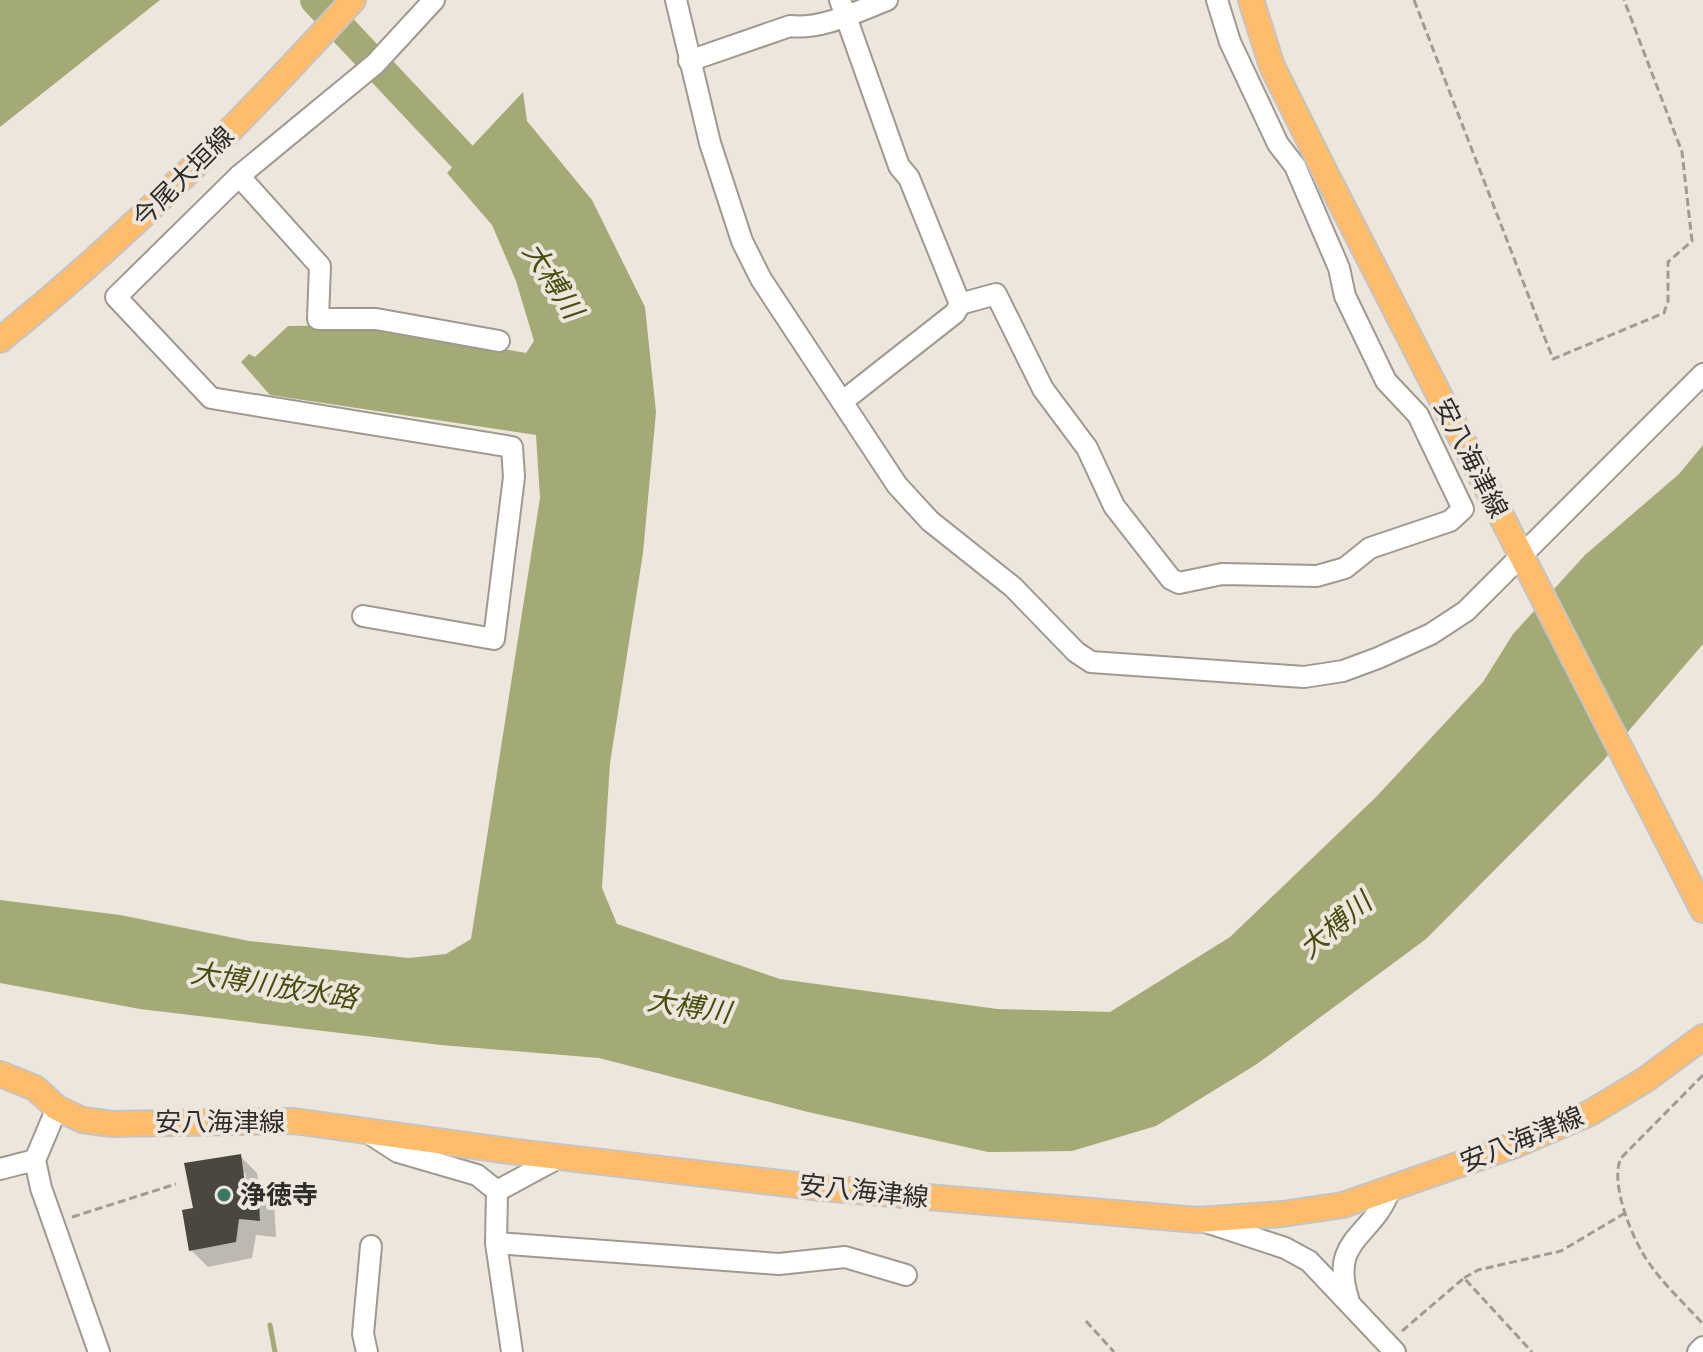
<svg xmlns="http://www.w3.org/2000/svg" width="1703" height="1352" viewBox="0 0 1703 1352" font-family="Overpass,'Noto Sans JP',sans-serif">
<rect width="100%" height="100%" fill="#ede6dd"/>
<g fill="#a3aa75">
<polygon points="0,0 160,0 0,127"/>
<polygon points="523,92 527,121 592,200 645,307 656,412 643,553 610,763 602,888 617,924 780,979 997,1009 1110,1012 1230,937 1376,797 1483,682 1513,634 1585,555 1679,474 1703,445 1703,644 1602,762 1426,939 1257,1064 1156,1126 1072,1151 988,1152 808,1112 599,1058 441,1045 140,1009 0,983 0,900 120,915 249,941 409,958 446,954 471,939 540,498 536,435 270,395 241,362 249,354 255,357 288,326 370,325 526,353 534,341 516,281 492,225 447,173"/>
</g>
<path fill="#0003" fill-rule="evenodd" d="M240,1156L257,1173L259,1186L274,1201L276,1237L256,1235L252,1258L208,1267L191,1250ZM241,1173H245L249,1194H245Z"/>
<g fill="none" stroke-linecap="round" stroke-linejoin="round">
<polyline stroke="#a3aa75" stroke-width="5" points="270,1325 275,1352"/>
<polyline stroke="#a3aa75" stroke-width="30" points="315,0 490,186"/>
</g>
<polygon fill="#49473e" points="241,1154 245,1184 258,1182 260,1221 239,1219 236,1242 189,1251 182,1210 193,1208 184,1163"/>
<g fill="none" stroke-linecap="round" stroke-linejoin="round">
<g stroke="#9f9990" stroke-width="24">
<g id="minor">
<polyline points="676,0 710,143 742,241 761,279 897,485 930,521 1013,587 1076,652 1091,662 1304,677 1343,671 1378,658 1431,634 1466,611 1703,374"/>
<polyline points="840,0 899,166 909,178 960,304 996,294 1043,389 1087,448 1114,506 1171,579 1179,583 1222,574 1317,576 1345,568 1370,548 1450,521 1463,509 1418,415 1386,381 1345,296 1339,268 1295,166 1278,144 1230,42 1217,0"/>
<path d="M689,61L790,26C822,30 858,11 887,0"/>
<polyline points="239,176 375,64 434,0"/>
<polyline points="843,401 955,313 960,304"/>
<polyline points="363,616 494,639 514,477 512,447 211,398 116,297 239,176 320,266 318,319 376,319 499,341"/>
<polyline points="57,1108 35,1160 41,1188 99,1352"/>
<polyline points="367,1132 398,1152 477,1175 497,1191 496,1243 512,1352"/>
<polyline points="0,1169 35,1160"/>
<polyline points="497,1191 560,1157"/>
<polyline points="1206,1222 1285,1248 1309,1261 1395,1352"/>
<polyline points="496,1243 779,1264 845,1257 906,1275"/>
<path d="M1348,1298C1329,1237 1374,1237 1390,1189"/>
<polyline points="367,1352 363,1334 371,1246"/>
<polyline points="1698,1352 1703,1347"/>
</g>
</g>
<g stroke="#c5c4c3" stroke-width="28">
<g id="major">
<polyline points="1251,0 1272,66 1326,174 1703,910"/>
<path d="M0,340C128,237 242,122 353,0"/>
<polyline points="0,1074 35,1088 57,1108 82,1120 112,1124 294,1121 517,1152 822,1188 1198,1220 1282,1214 1343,1205 1515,1145 1590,1113 1645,1080 1703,1037"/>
</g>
</g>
<g stroke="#a09b94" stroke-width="3" stroke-dasharray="8 4" stroke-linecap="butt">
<polyline points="1414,0 1553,359 1664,313 1668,301 1668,262 1692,241 1682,152 1624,0"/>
<path d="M1703,1075L1621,1158C1609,1183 1633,1241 1649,1263C1664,1285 1685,1304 1703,1324"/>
<polyline points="72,1217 176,1184"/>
<polyline points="1464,1278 1478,1270 1561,1251 1625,1213"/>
<polyline points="1086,1321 1114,1352"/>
<polyline points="1402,1331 1464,1278 1532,1352"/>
</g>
<use href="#minor" stroke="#fff" stroke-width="20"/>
<use href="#major" stroke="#ffbc6b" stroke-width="24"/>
</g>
<circle fill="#3b7863" stroke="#ede6dd" stroke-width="3" cx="224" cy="1195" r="8"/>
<g text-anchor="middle" stroke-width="8" stroke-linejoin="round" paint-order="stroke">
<g font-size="26" fill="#2f2c29" stroke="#ede6dd">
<text transform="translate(183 177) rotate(-45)" y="9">今尾大垣線</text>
<text transform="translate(1471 458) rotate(63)" y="9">安八海津線</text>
<text x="220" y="1131">安八海津線</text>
<text transform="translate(1522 1139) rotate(-22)" y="9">安八海津線</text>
<text transform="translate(864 1191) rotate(6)" y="9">安八海津線</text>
</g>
<g font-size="26" font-weight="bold" fill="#2f2c29" stroke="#ede6dd" text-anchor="start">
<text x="240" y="1204">浄徳寺</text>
</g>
<g font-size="28" font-style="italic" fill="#484e0f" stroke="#ede6dd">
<text transform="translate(553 280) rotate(57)" y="10">大榑川</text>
<text transform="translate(1335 925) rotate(-40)" y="10">大榑川</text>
<text transform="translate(274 985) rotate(9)" y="10">大博川放水路</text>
<text transform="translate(689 1006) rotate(9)" y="10">大榑川</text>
</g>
</g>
</svg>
